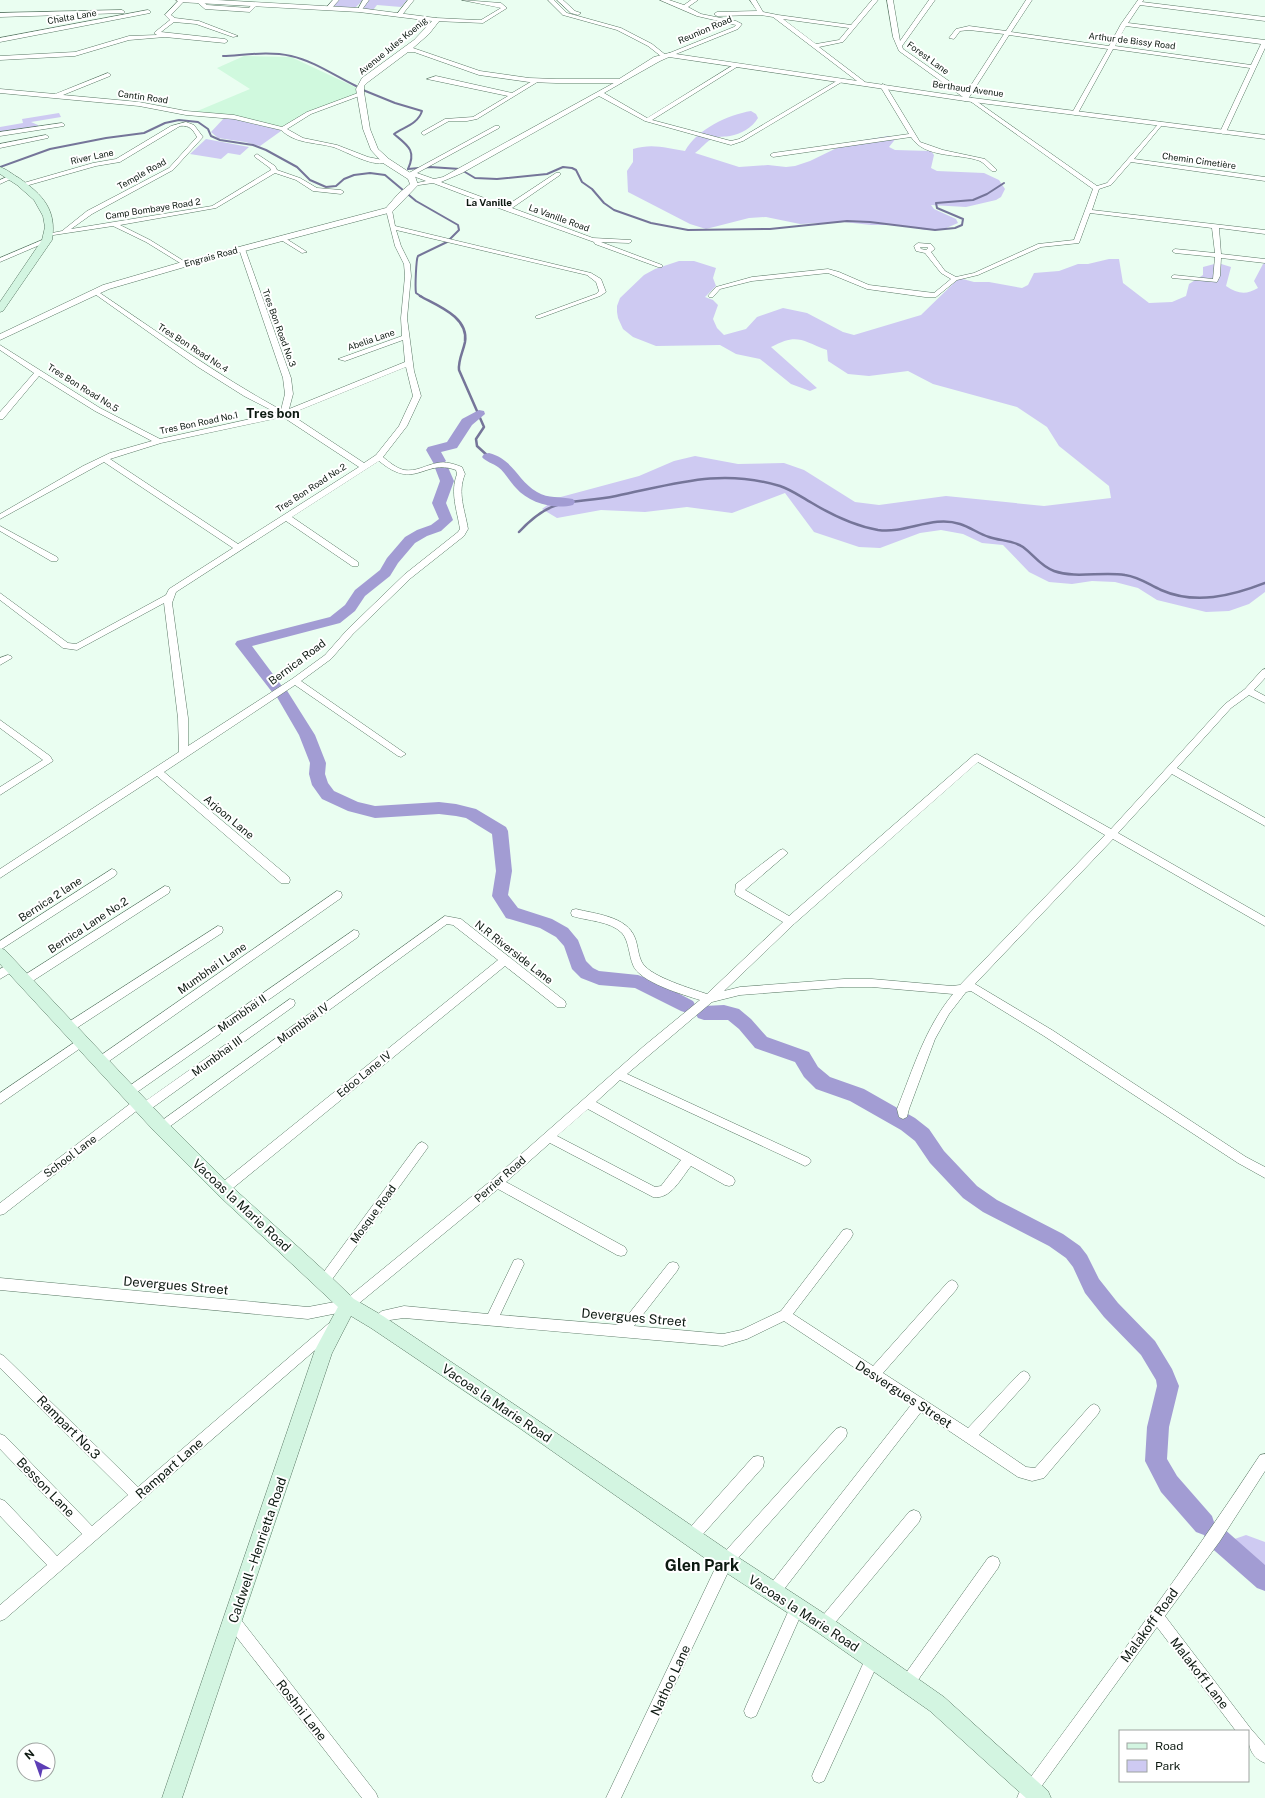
<svg xmlns="http://www.w3.org/2000/svg" width="1265" height="1798" viewBox="0 0 1265 1798" font-family="'Public Sans',sans-serif">
<rect width="100%" height="100%" fill="#eafef1"/>
<polygon fill="#d0f9de" points="244,56 291,57 357,88 357,94 308,113 281,127 234,115 195,112 250,89 217,68"/>
<g fill="#cecaf2">
<polygon points="338,0 363,0 355,8 331,7"/>
<polygon points="369,0 407,0 401,7 377,5 373,10 361,9"/>
<path d="M751,111L756,114L758,118C752,128 741,134 730,136C725,137 719,136 714,138C706,141 701,149 695,153L739,167L768,165L786,167L795,166L810,161L847,143L888,136L897,137L889,147L895,150L931,151L934,155L931,168L937,171L984,173L999,180L1005,189L1001,197L996,200L966,207L931,205L934,209L956,219L958,223L944,229L926,230L899,225H871L844,222L800,224L766,217L749,218L706,229L690,224L628,192L627,171L633,162V149C652,143 667,148 685,151C697,129 728,115 751,111Z"/>
<polygon points="59,113 61,117 31,122 38,125 39,128 0,134 0,127 23,123 22,119"/>
<polygon points="225,117 277,128 281,131 260,146 245,142 218,138 211,132"/>
<polygon points="206,139 249,147 240,155 228,153 221,159 190,154"/>
<path d="M1109,259H1119L1123,283L1149,303L1172,302L1186,296L1189,284L1203,275V267L1218,263L1231,267L1226,286C1238,294 1246,295 1258,288L1254,281L1263,264L1265,263V592L1249,604L1229,611L1206,612L1157,600L1138,588L1115,582L1092,581L1072,584L1049,582L1029,572L1003,545L982,543L963,534L941,530L920,533L880,548L859,547L814,532L785,493L732,513L687,507L645,512L601,510L557,518L542,509L557,498L639,476L674,461L695,456L738,464L784,463L804,470L855,502L879,505L946,496L1044,506L1111,498L1109,486L1059,446L1047,427L1017,407L933,384L908,371L869,376L848,374L828,361L827,350C801,340 797,333 771,347L817,388L810,391L791,384L760,359L736,354L720,345L656,346L633,337L623,329L618,318L617,312V306L620,298L644,275L655,269L679,261H694L716,268L713,278L716,286L705,297L713,300L718,305L713,319L717,328L724,335L746,329L757,317L783,308L807,313L843,332L854,335L921,315L959,278L974,282H989L1022,288L1028,285L1034,273L1059,271L1078,264H1088Z"/>
<path d="M1246,1535L1265,1542V1585C1244,1574 1237,1563 1229,1541Z"/>
</g>
<g fill="none" stroke-linecap="round" stroke-linejoin="round">
<g stroke="#757599" stroke-width="2">
<path d="M223,56C245,55 269,51 291,56C314,61 335,76 356,86"/>
<path d="M363,90L395,103L422,111C418,124 404,127 394,134C407,145 417,150 408,169"/>
<path d="M0,167L50,149L106,138L144,133L165,123L179,120L198,122L208,129L211,136L220,140L253,145L266,150L297,167L310,180L326,187L336,186L344,179L354,175L370,173L385,175L416,201L458,225L459,230L447,242L418,256C416,259 415,288 416,293L422,297"/>
<polyline points="408,169 430,167 460,169 475,178 497,179 547,174 563,167 572,168 576,170 582,182 592,189 604,203 614,210 651,223 688,230 770,229 847,221 870,222 935,230 955,228 962,225 963,219 937,208 936,203 973,200 987,194 1004,183"/>
</g>
<g stroke="#757599" stroke-width="2.5">
<path d="M420,296C438,306 469,317 465,342C463,352 458,360 459,370L484,427L476,439L477,446L489,457"/>
<path d="M519,532C554,494 572,505 616,496C675,484 720,468 780,486C792,490 801,497 812,503C832,515 855,526 878,530C906,534 932,515 960,524C970,527 979,534 989,537C1000,541 1013,540 1023,547C1034,555 1040,566 1054,571C1077,579 1101,571 1125,575C1139,577 1148,584 1161,590C1195,605 1232,596 1265,583"/>
</g>
<g fill="#a29cd3" fill-rule="evenodd">
<polygon points="479,410 484,411 485,414 472,425 457,448 441,452 446,461 442,464 447,465 454,481 446,503 453,520 441,531 427,536 415,543 398,563 390,576 365,596 355,611 340,623 252,646 284,689 286,689 315,735 326,763 325,774 328,783 334,791 358,802 375,806 439,802 456,804 476,809 506,827 508,831 512,871 508,895 518,908 552,919 568,928 578,940 586,961 593,968 599,971 638,975 657,982 693,1001 696,1006 693,1011 687,1013 681,1011 635,988 599,985 581,978 572,969 564,946 556,937 540,928 506,918 492,896 496,871 492,834 466,818 456,816 439,814 375,818 348,811 322,799 312,785 309,774 310,763 299,735 274,692 272,692 235,644 237,641 330,617 345,605 355,590 380,570 387,558 405,537 417,530 431,525 439,519 432,503 440,481 435,468 439,465 434,464 426,450 428,447 447,442 462,419"/>
<path d="M489,453C513,459 517,480 537,492C549,499 559,496 573,499L575,502L573,505C554,510 529,503 516,488C510,482 505,472 498,467C493,463 486,462 482,457L484,454Z"/>
<polygon points="724,1005 739,1009 751,1019 767,1037 809,1052 818,1067 830,1077 864,1089 915,1118 929,1129 944,1151 977,1186 997,1200 1063,1234 1080,1246 1087,1255 1099,1279 1118,1303 1155,1341 1172,1369 1179,1386 1169,1427 1167,1459 1177,1476 1212,1516 1215,1525 1223,1528 1265,1565 1265,1591 1257,1588 1207,1544 1204,1535 1196,1532 1161,1492 1145,1461 1147,1427 1157,1386 1156,1380 1141,1355 1104,1317 1085,1293 1073,1267 1066,1258 1049,1246 983,1212 963,1198 930,1163 915,1141 901,1130 850,1101 816,1089 804,1077 795,1062 755,1048 739,1029 728,1020 704,1020 698,1018 695,1013 698,1008 704,1006"/>
</g>
<g stroke="#5a7865" stroke-width="1">
<g id="minor">
<polygon points="179,0 185,0 171,15 175,18 199,21 238,36 233,37 196,24 174,22 161,32 225,39 228,41 225,43 165,37 129,40 75,56 0,60 0,56 75,52 129,36 157,35 154,33 155,32 170,20 165,15"/>
<polygon points="333,0 339,0 331,9 327,9 326,8"/>
<polygon points="363,0 369,0 361,11 357,11"/>
<polygon points="408,0 414,0 402,15 398,15 397,14"/>
<polygon points="462,0 501,3 507,8 483,23 434,21 433,20 436,18 477,20 481,20 501,8"/>
<polygon points="548,0 554,0 567,13 621,28 652,44 667,56 662,57 648,46 617,30 563,15"/>
<polygon points="557,0 563,0 575,11 581,13 578,15 571,13"/>
<polygon points="660,0 669,0 684,5 691,0 698,0 688,7 701,14 736,21 742,24 738,29 671,56 667,56 667,54 734,27 736,25 697,16"/>
<path d="M750,0H756L763,12L778,15L851,25L872,0H878L843,42L819,47L865,82V84H861L773,17L761,15L717,16L714,14L717,12L757,11ZM783,19L849,28L839,40L816,44Z"/>
<path d="M887,0H893L900,41L929,0H935L902,46L903,49L966,93L1004,34L969,30L960,31L954,39L949,38L956,29L969,26L1006,31L1026,0H1032L1011,32L1109,46L1121,24L1138,0H1144L1142,2L1265,17V21L1140,5L1128,23L1265,40V48L1226,132L1223,134L1220,132L1250,68L1113,49L1078,113L1075,115L1072,113L1108,49L1009,35L968,99L965,101L962,99L963,97L899,51L893,37ZM1126,26L1261,44L1251,65L1115,46Z"/>
<polygon points="198,1 202,1 207,5 249,8 252,4 257,5 250,12 205,9 198,3"/>
<polygon points="122,10 125,12 124,13 0,17 0,13"/>
<polygon points="148,10 150,11 150,13 0,42 0,38"/>
<polygon points="735,64 740,65 652,120 731,141 739,139 840,79 845,80 743,141 731,145 645,121 599,96 462,173 441,182 506,206 556,173 560,173 560,175 512,208 593,238 631,240 631,242 629,243 601,242 662,265 662,267 658,267 595,244 594,242 504,210 433,183 412,186 412,184 426,181 413,176 408,177 405,175 495,126 499,126 499,128 417,173 434,179 443,177 621,79 623,80 623,82 604,93 647,118"/>
<path d="M108,73L111,75L110,76L63,95L139,102L186,111L234,115L282,127L307,112L358,93H362V95L311,114L287,129L303,138L337,145L368,157L388,161C376,170 346,151 333,147C314,142 296,144 281,130L234,119L186,115L139,106L0,93V89L55,94Z"/>
<polygon points="436,76 512,93 534,80 539,81 477,119 467,121 449,121 424,135 422,134 422,132 445,119 473,117 508,96 427,79"/>
<path d="M883,84L886,86L920,142L943,150L985,159L996,169V171H992C988,168 984,163 980,161C959,153 925,159 911,137L773,157L770,155L773,153L909,134L880,86Z"/>
<path d="M972,98L1097,186L1107,183L1160,122L1162,123V125L1134,159L1265,177V181L1131,162L1111,185L1099,189L1092,210L1265,230V234L1219,228L1221,254L1265,259V263L1221,258L1220,276L1217,282L1172,278V276L1174,275L1213,279L1215,257L1175,253L1172,251L1175,249L1215,253L1212,228L1090,213L1079,243L1041,247L978,275L957,280L936,297H925L867,289L828,273L752,281L720,289L713,297H709L708,296L716,287L752,277L828,269L839,272L869,285L934,293L951,279L941,273L925,253L916,251L914,246L918,243L931,244L935,249L931,252L945,271L956,277L974,273L1038,244L1074,240L1093,189L970,101L969,100ZM920,247H927L928,248L926,250L921,249Z"/>
<path d="M186,122L194,125L203,137L173,170L92,214L71,229L212,206L271,170L270,168L255,157L254,156L257,154L275,166L277,170L300,178L317,188L341,190L344,192L341,194L313,191L296,180L275,173L216,208L120,225L150,240L187,263V265L185,266L146,242L113,226L47,236V234L62,231L87,211L169,168L197,137C193,130 190,125 180,126L120,162L96,166L22,187L20,186V184L93,163L116,159L171,126Z"/>
<polygon points="62,123 64,124 64,126 0,136 0,132"/>
<polygon points="46,135 49,137 48,138 0,148 0,144"/>
<polygon points="11,175 13,176 13,178 0,184 0,180"/>
<path d="M389,208L392,210L395,226L591,273L601,279L606,292L600,296L540,318H536V316L596,294L599,291L596,282L587,275L396,230L401,246L410,264L411,276L407,318L414,371L421,396L407,426L383,457C389,462 396,468 404,470C416,472 426,465 437,463C446,461 454,464 462,467L465,474C457,493 465,510 468,529L464,536L411,578L353,634L331,659L301,681L406,754L401,757L398,756L295,685L164,772L289,877L290,880L289,883H281L157,776L0,878V869L179,752L178,718L164,603L77,650L63,648L0,600V593L68,643L76,644L166,595L169,589L233,548L104,462L0,519V514L83,466L110,453L152,441L95,411L39,376L3,419H0V412L34,373L0,350V345L100,408L160,439L277,413L244,396L198,367L92,292L97,291C158,332 217,375 281,410L285,394L283,378L239,249L242,247L245,249L291,378L293,394L289,409L405,362L403,340L345,361L338,359L402,336L401,318L405,276L404,264L395,246L386,210ZM406,367L413,396L399,426L376,455L364,463L290,414ZM283,417L359,467L238,544L110,459L161,443ZM379,461C416,492 423,458 456,470L457,474C450,493 457,510 460,529L458,532L405,574L347,630L325,655L292,679L188,746V718L172,603L176,592L286,521L352,566H358V562L292,517Z"/>
<polygon points="283,237 285,238 307,252 302,253 281,240 280,239"/>
<polygon points="47,238 50,240 49,241 0,262 0,258"/>
<polygon points="0,526 57,557 58,559 57,561 51,561 0,531"/>
<polygon points="8,655 11,656 12,658 0,665 0,658"/>
<path d="M1265,669V678L1254,690L1265,696V703L1249,695L1231,708L1177,768L1265,818V826L1172,774L1118,833L1265,917V926L1113,839L975,984L1052,1030L1246,1157L1265,1167V1178L1238,1163L1044,1036L971,991L966,992L949,1014L935,1039L909,1109L907,1117L903,1119L899,1117L897,1109C913,1069 925,1028 953,994L872,987H844L740,995L712,1002L627,1074L809,1158L811,1161L809,1164L805,1166L801,1164L620,1080L596,1102L733,1177L735,1181L733,1185L729,1186L725,1185L691,1166C681,1178 671,1200 653,1197L550,1143L506,1182L625,1247L627,1251L625,1255L621,1256L617,1255L498,1189L352,1309L348,1311L308,1319L0,1290V1278L308,1307L345,1300L493,1179L644,1046L700,1000C684,995 639,982 633,965C629,956 629,941 622,933C610,921 588,921 572,916L571,913L572,910L576,909C595,914 627,916 635,938C638,945 638,957 643,964C652,977 692,989 707,994L783,922L736,895L735,892L736,884L780,850L783,849L788,853L745,890L789,916L974,755L977,754L1111,829L1225,704L1245,689L1262,670ZM978,762L1105,835L960,985L952,986L872,979H844L740,987L724,991L794,924ZM588,1109L681,1160L661,1186L655,1187L557,1136Z"/>
<polygon points="0,720 50,756 53,761 0,795 0,787 43,760 0,728"/>
<polygon points="112,869 115,870 117,873 115,876 0,950 0,941"/>
<polygon points="165,886 169,887 170,890 169,893 28,984 20,984 19,981 20,978"/>
<polygon points="337,891 341,892 342,895 341,898 105,1064 101,1065 97,1064 96,1061 97,1058"/>
<polygon points="445,916 461,919 565,1001 566,1004 565,1007 557,1007 505,966 227,1193 223,1194 219,1193 217,1189 219,1185 498,960 453,925 447,924 165,1130 161,1132 157,1130 155,1127 157,1124"/>
<polygon points="218,926 222,927 223,930 222,933 72,1031 68,1032 64,1031 63,1028 64,1025"/>
<polygon points="354,930 358,931 359,934 358,937 133,1095 129,1097 125,1095 124,1092 125,1089"/>
<polygon points="11,963 15,964 16,967 15,970 0,979 0,969"/>
<polygon points="290,999 294,1000 295,1003 294,1006 148,1111 144,1113 139,1109 4,1214 0,1215 0,1203 135,1100 139,1098 144,1102"/>
<polygon points="81,1038 85,1039 86,1042 85,1045 0,1104 0,1093"/>
<polygon points="422,1142 426,1144 428,1147 426,1150 328,1285 324,1286 320,1285 318,1281 320,1277 418,1144"/>
<polygon points="847,1229 851,1230 853,1234 851,1238 793,1314 873,1366 948,1282 952,1280 956,1282 958,1286 956,1290 883,1373 968,1428 1020,1373 1024,1371 1028,1373 1030,1377 1028,1381 979,1435 1026,1467 1035,1468 1090,1406 1094,1404 1098,1406 1100,1410 1098,1414 1044,1478 1032,1481 1018,1477 921,1412 778,1597 773,1599 768,1597 766,1592 768,1587 911,1405 784,1321 747,1339 723,1346 404,1318 390,1320 377,1328 373,1326 371,1322 373,1318 382,1311 404,1306 488,1314 514,1260 518,1259 522,1260 524,1264 500,1315 620,1325 669,1263 673,1262 677,1263 679,1267 677,1271 634,1326 723,1334 741,1330 781,1311 843,1230"/>
<polygon points="332,1322 336,1324 338,1328 336,1332 5,1619 0,1621 0,1605 47,1565 0,1516 0,1499 5,1501 57,1556 82,1534 0,1449 0,1434 5,1436 92,1526 128,1495 0,1368 0,1354 4,1356 138,1487 328,1324"/>
<polygon points="841,1427 846,1429 847,1433 846,1437 731,1566 621,1798 606,1798 721,1556 836,1429"/>
<path d="M1265,1454V1471L1220,1541L1165,1616L1251,1729L1265,1745V1763C1250,1757 1248,1745 1248,1731H1236L1157,1627L1033,1798H1017L1019,1793C1101,1681 1184,1571 1260,1455Z"/>
<polygon points="758,1456 763,1457 764,1462 763,1467 696,1542 691,1544 686,1542 684,1537 686,1532 753,1457"/>
<polygon points="914,1510 919,1512 921,1517 919,1522 829,1630 824,1632 819,1630 817,1625 819,1620 909,1512"/>
<polygon points="993,1556 998,1558 1000,1563 998,1568 913,1687 908,1689 903,1687 901,1682 903,1677 988,1558"/>
<polygon points="797,1601 802,1603 804,1608 756,1716 751,1718 746,1716 744,1711 746,1706 792,1603"/>
<polygon points="233,1614 238,1616 376,1793 378,1798 362,1798 228,1626 226,1621 228,1616"/>
<polygon points="873,1651 878,1653 880,1658 878,1663 824,1781 819,1783 814,1781 812,1776 814,1771 868,1653"/>
</g>
</g>
<g stroke="#5a7865" stroke-width="1">
<polygon id="tertiary" points="176,0 217,0 359,8 436,18 440,20 429,34 413,48 480,71 529,78 556,79 619,79 654,57 669,53 965,97 1265,135 1265,139 965,101 669,57 660,61 621,83 556,83 529,82 479,75 414,52 408,52 368,82 364,86 364,92 370,129 378,149 389,159 415,176 418,185 392,212 188,266 109,289 0,340 0,334 103,285 182,262 386,208 398,194 410,184 408,179 383,163 371,150 363,129 356,89 362,78 414,40 432,21 359,12 179,2"/>
</g>
<g stroke="#5a7865" stroke-width="1">
<g id="secondary">
<path d="M0,167C7,169 13,175 19,178C43,195 57,210 52,240L3,311L0,312V302L42,240L45,227L43,216L34,200L17,185L0,174Z"/>
<polygon points="0,948 5,950 167,1122 229,1184 330,1276 354,1299 383,1316 530,1415 733,1554 831,1618 944,1697 1048,1791 1051,1798 1026,1798 930,1711 817,1632 719,1568 518,1427 371,1328 351,1316 332,1353 182,1798 162,1798 315,1350 338,1307 217,1194 155,1132 0,964"/>
</g>
</g>
<use href="#minor" fill="#fff" fill-rule="evenodd"/>
<use href="#tertiary" fill="#fff" fill-rule="evenodd"/>
<use href="#secondary" fill="#d3f5e1" fill-rule="evenodd"/>
</g>
<g text-anchor="middle" stroke-width="4" stroke-linejoin="round" paint-order="stroke">
<g font-size="9" fill="#0d1911" stroke="#fff">
<text transform="translate(72 17) rotate(-10)" y="3">Chalta Lane</text>
<text transform="translate(705 30) rotate(-23)" y="3">Reunion Road</text>
<text transform="translate(1132 41) rotate(7)" y="3">Arthur de Bissy Road</text>
<text transform="translate(393 46) rotate(-39)" y="3">Avenue Jules Koenig</text>
<text transform="translate(928 58) rotate(36)" y="3">Forest Lane</text>
<text transform="translate(968 89) rotate(8)" y="3">Berthaud Avenue</text>
<text transform="translate(143 97) rotate(8)" y="3">Cantin Road</text>
<text transform="translate(92 157) rotate(-12)" y="3">River Lane</text>
<text transform="translate(1199 161) rotate(8)" y="3">Chemin Cimetière</text>
<text transform="translate(142 174) rotate(-29)" y="3">Temple Road</text>
<text transform="translate(153 209) rotate(-9)" y="3">Camp Bombaye Road 2</text>
<text transform="translate(559 218) rotate(20)" y="3">La Vanille Road</text>
<text transform="translate(211 257) rotate(-15)" y="3">Engrais Road</text>
<text transform="translate(279 328) rotate(70)" y="3">Tres Bon Road No.3</text>
<text transform="translate(371 340) rotate(-19)" y="3">Abelia Lane</text>
<text transform="translate(193 348) rotate(33)" y="3">Tres Bon Road No.4</text>
<text transform="translate(83 388) rotate(32)" y="3">Tres Bon Road No.5</text>
<text transform="translate(199 423) rotate(-12)" y="3">Tres Bon Road No.1</text>
<text transform="translate(311 488) rotate(-33)" y="3">Tres Bon Road No.2</text>
</g>
<g font-size="10" font-weight="bold" fill="#0d1911" stroke="#fff">
<text x="489" y="206">La Vanille</text>
</g>
<g font-size="11" fill="#0d1911" stroke="#fff">
<text transform="translate(297 662) rotate(-37)" y="4">Bernica Road</text>
<text transform="translate(229 817) rotate(40)" y="4">Arjoon Lane</text>
<text transform="translate(50 899) rotate(-33)" y="4">Bernica 2 lane</text>
<text transform="translate(88 925) rotate(-33)" y="4">Bernica Lane No.2</text>
<text transform="translate(514 952) rotate(38)" y="4">N.R Riverside Lane</text>
<text transform="translate(212 968) rotate(-35)" y="4">Mumbhai I Lane</text>
<text transform="translate(242 1013) rotate(-35)" y="4">Mumbhai II</text>
<text transform="translate(303 1023) rotate(-36)" y="4">Mumbhai IV</text>
<text transform="translate(217 1056) rotate(-36)" y="4">Mumbhai III</text>
<text transform="translate(364 1074) rotate(-39)" y="4">Edoo Lane IV</text>
<text transform="translate(70 1156) rotate(-37)" y="4">School Lane</text>
<text transform="translate(500 1179) rotate(-41)" y="4">Perrier Road</text>
<text transform="translate(373 1214) rotate(-54)" y="4">Mosque Road</text>
</g>
<g font-size="13" font-weight="bold" fill="#0d1911" stroke="#fff">
<text x="273" y="418">Tres bon</text>
</g>
<g font-size="13" fill="#0d1911" stroke="#fff">
<text transform="translate(242 1205) rotate(43)" y="5">Vacoas la Marie Road</text>
<text transform="translate(176 1285) rotate(5)" y="5">Devergues Street</text>
<text transform="translate(634 1317) rotate(5)" y="5">Devergues Street</text>
<text transform="translate(904 1394) rotate(33)" y="5">Desvergues Street</text>
<text transform="translate(497 1403) rotate(34)" y="5">Vacoas la Marie Road</text>
<text transform="translate(69 1427) rotate(45)" y="5">Rampart No.3</text>
<text transform="translate(169 1468) rotate(-41)" y="5">Rampart Lane</text>
<text transform="translate(46 1487) rotate(46)" y="5">Besson Lane</text>
<text transform="translate(257 1550) rotate(-71)" y="5">Caldwell – Henrietta Road</text>
<text transform="translate(804 1613) rotate(33)" y="5">Vacoas la Marie Road</text>
<text transform="translate(1149 1625) rotate(-54)" y="5">Malakoff Road</text>
<text transform="translate(1200 1673) rotate(52)" y="5">Malakoff Lane</text>
<text transform="translate(670 1680) rotate(-65)" y="5">Nathoo Lane</text>
<text transform="translate(302 1710) rotate(52)" y="5">Roshni Lane</text>
</g>
<g font-size="16" font-weight="bold" fill="#0d1911" stroke="#fff">
<text x="702" y="1571">Glen Park</text>
</g>
</g>
<rect x="1119" y="1730" width="130" height="52" fill="#ffffff" stroke="#9ea3a0"/>
<rect x="1127" y="1743" width="20" height="6" fill="#d3f5e1" stroke="#9ea3a0"/>
<text x="1155" y="1750" font-size="12" fill="#0d1911">Road</text>
<rect x="1127" y="1760" width="20" height="12" fill="#cecaf2" stroke="#9ea3a0"/>
<text x="1155" y="1770" font-size="12" fill="#0d1911">Park</text>
<g transform="translate(36 1762) rotate(319)"><circle r="19" fill="#ffffff" stroke="#9ea3a0"/>
<path d="M0-3L7 15L0 10L-7 15Z" fill="#5d3eb6"/>
<text y="-6" font-size="11" font-weight="bold" text-anchor="middle" fill="#0d1911">N</text>
</g>
</svg>
